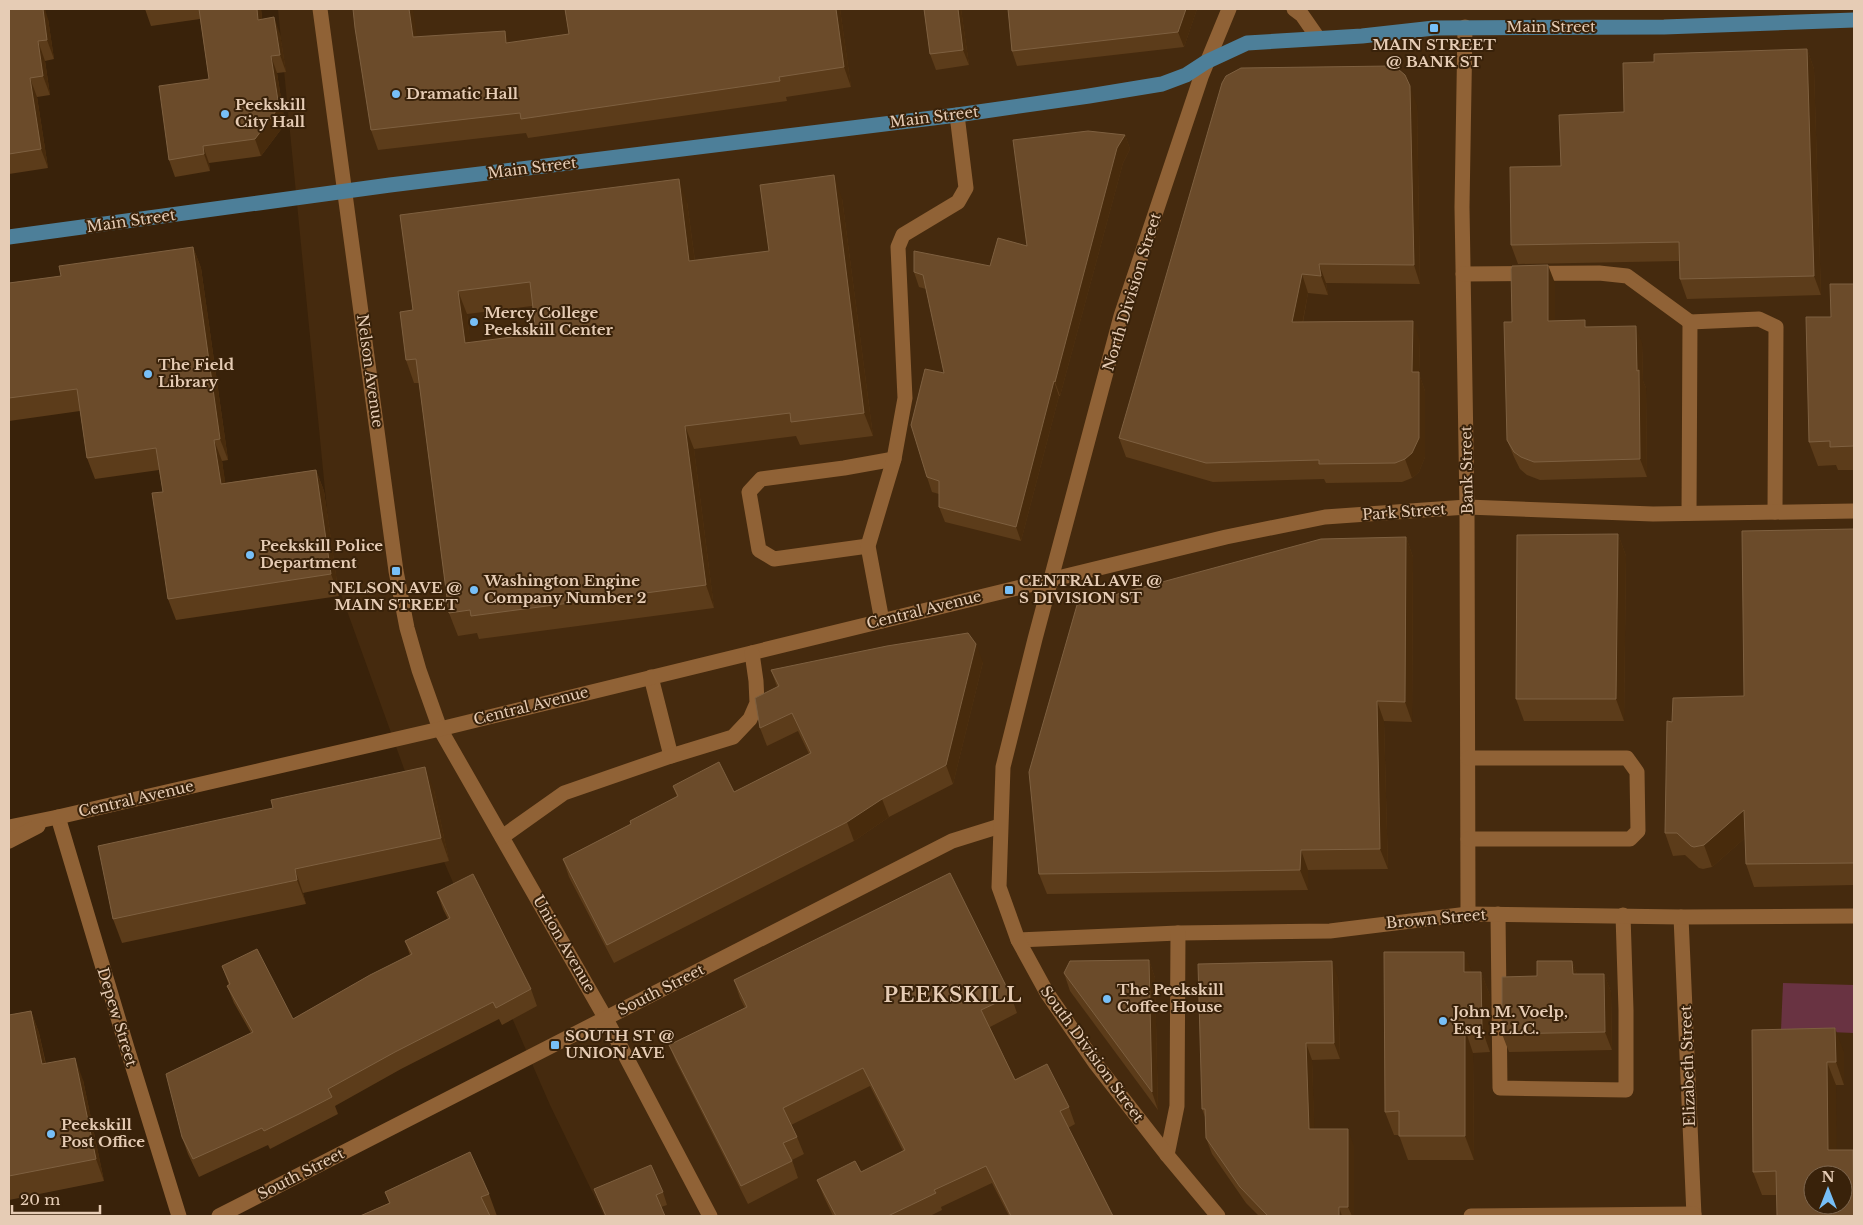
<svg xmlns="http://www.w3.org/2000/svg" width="1863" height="1225" viewBox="0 0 1863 1225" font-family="'Libre Baskerville',serif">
<rect width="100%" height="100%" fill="#39220a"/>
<path fill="#452a0e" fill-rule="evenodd" d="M278,9H1854V1216H604L550,1105L407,777L333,572ZM1813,1175H1843V1205H1813Z"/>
<polygon fill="#693342" points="1783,983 1854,985 1854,1033 1781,1030"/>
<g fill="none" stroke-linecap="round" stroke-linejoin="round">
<g stroke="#906236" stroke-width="15">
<polyline points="320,9 396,571 407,628 419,670 440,729 606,1019 710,1216"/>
<polyline points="1294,9 1302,15 1318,38"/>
<polyline points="1465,27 1462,207 1467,507 1468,914"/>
<polyline points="1463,274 1599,273 1627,276 1690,322"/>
<polyline points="1689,513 1690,322 1759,319 1776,327 1775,512"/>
<polyline points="868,546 774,559 759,550 749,492 761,479 844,468 894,459"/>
<polyline points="882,621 868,546 894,459 905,398 898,247 903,235 958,202 966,188 957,115"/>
<polyline points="651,677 671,756"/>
<polyline points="1468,758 1627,758 1637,772 1638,831 1630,839 1468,839"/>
<polyline points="58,817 127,1048 179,1216"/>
<polyline points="9,827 58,817 440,729 1226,537 1325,517 1467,507 1653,514 1854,511"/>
<polyline points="502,837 564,793 671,756 733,737 750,719 757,703 756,681 752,653"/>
<polyline points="9,841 38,826"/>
<polyline points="1498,914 1500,1088 1626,1090 1626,1010 1623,915"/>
<polyline points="1681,917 1694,1216"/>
<polyline points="1018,940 1178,933 1330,931 1468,914 1681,917 1854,916"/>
<polyline points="1167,1155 1177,1106 1178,933"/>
<polyline points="219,1216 952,841 1000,826"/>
<polyline points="1218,1216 1167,1155 1096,1064 1047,993 1018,940 999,887 1003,767 1035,639 1121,316 1201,77 1229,9"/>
<polyline points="1471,1216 1694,1214"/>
</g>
<polyline stroke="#4d7f99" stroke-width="15" points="9,237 390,185 957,115 1089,96 1162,84 1186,75 1206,62 1247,43 1362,36 1434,28 1664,27 1854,20"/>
</g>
<g fill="#5c3c1a" fill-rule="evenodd">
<polygon points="9,9 48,19 54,59 45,61 50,95 37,97 48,168 9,174"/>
<polygon points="145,9 261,9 262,19 280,34 286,72 277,73 285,124 261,156 209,163 210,171 175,177 169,160 209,79 200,19 151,26"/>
<polygon points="565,9 840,9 851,87 786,97 787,101 528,138 526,133 378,150 371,130 417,37 509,43 569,34"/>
<polygon points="924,9 961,9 969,65 936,70 930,54"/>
<polygon points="1008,9 1197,9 1184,47 1017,66 1012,51"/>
<polygon points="1807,49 1814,69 1821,295 1687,299 1680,279 1679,261 1518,264 1511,245 1561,166 1624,112 1654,62"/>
<polygon points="1417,105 1420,284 1326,283 1328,295 1308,293 1303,322 1420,340 1419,374 1425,391 1425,457 1419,472 1412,478 1402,482 1326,483 1324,479 1213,482 1126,457 1119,438"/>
<polygon points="1125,135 1130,149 1123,163 1060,396 1059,396 1021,541 945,522 939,507 939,494 932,492 927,477 944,373 926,289 919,287 914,272 990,266 1027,246"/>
<path d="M842,198L873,436L800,445L796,436L694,449L714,608L479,639L477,633L458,636L449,613L419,383H414L406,360L413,310L400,215L687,202L695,261L769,251ZM532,306L536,334L470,343L467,314Z"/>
<polygon points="193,247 201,268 228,460 222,461 225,483 316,470 324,491 339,596 176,620 168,599 163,492 159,470 95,479 87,458 80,411 9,421 9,283 61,276"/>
<polygon points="1555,283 1555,321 1587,327 1642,343 1643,381 1646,388 1647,477 1540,480 1527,475 1520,469 1514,457 1507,440 1512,322"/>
<polygon points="1854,284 1854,470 1838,470 1836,465 1818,466 1809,442 1831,317"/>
<polygon points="1854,529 1854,885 1754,887 1746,864 1745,838 1712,867 1703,869 1699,868 1685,855 1673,856 1665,833 1672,722 1744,696"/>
<polygon points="1618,534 1626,556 1624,721 1524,721 1516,699"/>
<polygon points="1406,537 1413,557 1412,722 1384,721 1388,869 1308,870 1308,890 1047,894 1039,874"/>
<polygon points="983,662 953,784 889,817 854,841 614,963 569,877 563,859 631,824 677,797 673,786 734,792 809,754 798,731 767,746 760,728 777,687 771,670"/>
<polygon points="434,790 449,861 303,893 306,904 122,943 113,919"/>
<polygon points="437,892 531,989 537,1006 502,1025 499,1019 401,1069 335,1106 338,1114 305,1131 270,1149 268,1145 199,1177 188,1154 182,1137 251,1033 234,1003 227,986 229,985 222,966 293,1019 410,955 405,941 448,919 443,909"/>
<polygon points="1149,960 1155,978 1158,1110 1070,991 1064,973"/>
<polygon points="1572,961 1577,974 1604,974 1611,992 1612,1050 1509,1052 1502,1034 1537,976"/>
<polygon points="1472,972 1481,972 1490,996 1490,1052 1473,1053 1474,1160 1408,1160 1399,1135 1394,1135 1385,1112"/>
<polygon points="1338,977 1340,1059 1312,1060 1314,1129 1354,1146 1354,1216 1259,1216 1246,1203 1212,1154 1206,1138 1205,1117 1202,1109"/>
<polygon points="734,980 1011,996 1017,1013 990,1027 1015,1080 1069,1107 1075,1124 1068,1128 1113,1216 1009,1216 992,1183 941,1207 942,1210 930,1216 833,1216 824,1197 817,1180 861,1172 903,1151 870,1086 791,1125 797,1137 804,1154 792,1160 798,1178 748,1204 676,1062 669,1045 745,1008 740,998"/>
<polygon points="31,1011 39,1033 46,1064 83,1080 104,1181 9,1200 9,1015"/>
<polygon points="1752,1030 1844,1052 1844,1085 1836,1085 1836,1150 1853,1150 1854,1153 1854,1216 1776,1195 1762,1195 1753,1172"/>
<polygon points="594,1189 663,1192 667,1205 661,1207 665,1216 605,1216"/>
<polygon points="385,1192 489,1194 497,1216 360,1216 389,1203"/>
</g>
<g fill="#482b0c">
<polygon points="43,9 45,9 48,19 54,59 47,40"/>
<polygon points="257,9 261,9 264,37 258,20"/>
<polygon points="409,9 413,9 420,57 413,37"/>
<polygon points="836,9 840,9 851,87 844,67"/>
<polygon points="958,9 961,9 969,65 963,50"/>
<polygon points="1186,9 1197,9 1184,47 1178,32"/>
<polygon points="274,17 280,34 286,72 280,55"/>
<polygon points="505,31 512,50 506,43"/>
<polygon points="38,41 45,61 50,95 43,76"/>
<polygon points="1807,49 1814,69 1821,295 1814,276"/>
<polygon points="271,56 277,73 285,124 261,156 255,139"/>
<polygon points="30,78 37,97 48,168 41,149"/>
<polygon points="1410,86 1417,105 1420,284 1414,265"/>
<polygon points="1125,135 1130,149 1123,163 1060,396 1055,382 1117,148"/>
<polygon points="203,146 209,163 210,171 204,154"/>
<polygon points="834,175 842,198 873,436 864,413"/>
<polygon points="679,179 687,202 698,284 689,261"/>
<polygon points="193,247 201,268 228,460 220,439"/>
<polygon points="1319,264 1326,283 1328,295 1321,276"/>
<polygon points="1548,265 1555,283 1555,338 1548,321"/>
<polygon points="1302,274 1308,293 1299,341 1292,322"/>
<polygon points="458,291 467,314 473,367 465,343"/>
<polygon points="1413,321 1420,340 1419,374 1425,391 1425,457 1419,472 1412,478 1405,459 1412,372"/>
<polygon points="1636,326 1642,343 1643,381 1646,388 1647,477 1640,459"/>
<polygon points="1054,381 1059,396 1021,541 1016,527"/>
<polygon points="685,426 694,449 714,608 706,585"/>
<polygon points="214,440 222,461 229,505 221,484"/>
<polygon points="316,470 324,491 339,596 331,574"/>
<polygon points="1618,534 1626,556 1624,721 1616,699"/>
<polygon points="1406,537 1413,557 1412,722 1405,702"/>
<polygon points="976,644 983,662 953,784 946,765"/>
<polygon points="1377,701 1384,721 1388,869 1380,849"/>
<polygon points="425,767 434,790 449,861 441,838"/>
<polygon points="882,799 889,817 854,841 847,822"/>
<polygon points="1744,810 1752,832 1712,867 1704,845"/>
<polygon points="1301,850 1308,870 1308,890 1300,870"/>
<polygon points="295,869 303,893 306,904 297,880"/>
<polygon points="1464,952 1473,975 1464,972"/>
<polygon points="1149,960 1155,978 1158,1110 1152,1092"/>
<polygon points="1332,961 1338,977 1340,1059 1334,1043"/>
<polygon points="1572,961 1579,979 1573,974"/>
<polygon points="1481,972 1490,996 1490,1052 1482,1029"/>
<polygon points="1604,974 1611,992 1612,1050 1605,1032"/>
<polygon points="31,1011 39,1033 50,1086 42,1064"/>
<polygon points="1835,1028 1844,1052 1844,1085 1836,1062"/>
<polygon points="1465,1029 1473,1053 1474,1160 1465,1136"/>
<polygon points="1306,1043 1312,1060 1315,1146 1309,1129"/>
<polygon points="75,1058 83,1080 104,1181 96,1159"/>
<polygon points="1827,1062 1836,1085 1837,1174 1828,1150"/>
<polygon points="1348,1129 1354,1146 1354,1216 1352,1216 1348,1207"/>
<polygon points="1853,1150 1854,1153 1854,1215"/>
<polygon points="1339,1207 1342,1216 1339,1216"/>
</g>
<g fill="#6b4b2a" stroke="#7e6040" fill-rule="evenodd">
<polygon points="9,9 43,9 47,40 38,41 43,76 30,78 41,149 9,154"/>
<polygon points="199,9 257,9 258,20 274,17 280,55 271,56 279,107 255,139 203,146 204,154 169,160 159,86 209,79"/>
<polygon points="353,9 409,9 413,37 505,31 506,43 569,34 565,9 836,9 844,67 779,77 780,81 521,119 520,113 371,130 355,28"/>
<polygon points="924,9 958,9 963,50 930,54"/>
<polygon points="1008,9 1186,9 1178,32 1012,51"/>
<polygon points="1807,49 1814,276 1680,279 1679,242 1511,245 1510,167 1561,166 1559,115 1624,112 1623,63 1654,62 1654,54"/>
<polygon points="1391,66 1398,69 1405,75 1410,86 1414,265 1319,264 1321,276 1302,274 1292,322 1413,321 1412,372 1419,372 1419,438 1412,453 1405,459 1395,463 1319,464 1319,460 1206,463 1119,438 1222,83 1226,76 1241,68"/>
<polygon points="1088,131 1125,135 1117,148 1055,382 1054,381 1016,527 939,507 939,481 927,477 911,425 925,369 944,373 923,275 914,272 914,251 990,266 998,238 1027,246 1013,140"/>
<path d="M834,175L864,413L791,422L790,413L685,426L706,585L471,616L470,610L449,613L416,359L406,360L400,312L413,310L400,215L679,179L689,261L769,251L760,185ZM530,282L536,334L465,343L458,291Z"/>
<polygon points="193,247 220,439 214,440 221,484 316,470 331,574 168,599 152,493 163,492 156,448 87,458 77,389 9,398 9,283 61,276 59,266"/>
<polygon points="1548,265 1548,321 1585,320 1585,327 1636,326 1637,371 1639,370 1640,459 1534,462 1521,457 1514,452 1507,440 1504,322 1512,322 1511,269 1512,266"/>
<polygon points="1830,284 1854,284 1854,446 1830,447 1830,441 1809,442 1806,317 1831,317"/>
<polygon points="1854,529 1854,863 1746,864 1744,810 1704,845 1694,847 1691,846 1677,833 1665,833 1667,721 1672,722 1673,698 1744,696 1742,531"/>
<polygon points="1618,534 1616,699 1516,699 1517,535"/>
<polygon points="1406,537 1405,702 1377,701 1380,849 1301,850 1300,870 1039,874 1029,772 1077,605 1321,539"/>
<polygon points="968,633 976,644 946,765 882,799 847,822 607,945 563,859 631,824 630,821 678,796 673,786 719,762 734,792 811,753 792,713 760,728 755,698 779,686 771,670 887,646"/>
<polygon points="425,767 441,838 295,869 297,880 113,919 98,846 273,808 271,800"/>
<polygon points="950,873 1011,996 981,1010 1015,1080 1047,1064 1069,1107 1060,1111 1113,1216 1011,1216 986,1166 934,1190 936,1193 888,1216 836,1216 817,1180 855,1161 861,1172 905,1150 863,1068 783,1108 797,1137 783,1143 792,1161 741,1186 669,1045 747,1007 734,980"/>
<polygon points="473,874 531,989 496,1008 493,1002 395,1052 328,1089 332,1097 299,1114 264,1131 262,1128 193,1159 182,1137 166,1074 253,1032 227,986 230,984 222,966 257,949 293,1019 370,975 412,954 405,941 450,918 437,892"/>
<polygon points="1384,952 1464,952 1464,972 1481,972 1482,1029 1465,1029 1465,1136 1399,1136 1399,1111 1385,1112"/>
<polygon points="1149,960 1152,1092 1064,973 1070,961"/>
<polygon points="1332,961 1334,1043 1306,1043 1309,1129 1348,1129 1348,1207 1339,1207 1339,1216 1268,1216 1240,1187 1206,1138 1205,1109 1202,1109 1198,964"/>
<polygon points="1537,961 1572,961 1573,974 1604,974 1605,1032 1502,1034 1502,977 1537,976"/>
<polygon points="31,1011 42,1064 75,1058 96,1159 9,1176 9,1015"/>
<path d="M1835,1028L1836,1062H1827L1828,1150H1853L1854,1216H1777L1776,1171L1753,1172L1752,1030ZM1813,1175H1843V1205H1813Z"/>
<polygon points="470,1152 489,1194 481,1197 490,1216 360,1216 390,1203 385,1192"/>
<polygon points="651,1165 663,1192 656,1195 665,1216 606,1216 594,1189"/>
</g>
<g fill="#77bff7" stroke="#39220a" stroke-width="2">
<rect x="1429" y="23" width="10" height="10" rx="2.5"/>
<circle cx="396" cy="94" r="5"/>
<circle cx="225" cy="114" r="5"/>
<circle cx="474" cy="322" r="5"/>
<circle cx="148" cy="374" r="5"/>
<circle cx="250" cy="555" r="5"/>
<rect x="391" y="566" width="10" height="10" rx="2.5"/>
<circle cx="474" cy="590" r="5"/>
<rect x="1004" y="585" width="10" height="10" rx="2.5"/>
<circle cx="1107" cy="999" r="5"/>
<circle cx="1443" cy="1021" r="5"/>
<rect x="550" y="1040" width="10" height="10" rx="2.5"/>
<circle cx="51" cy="1134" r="5"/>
</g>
<g text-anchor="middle" stroke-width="4" stroke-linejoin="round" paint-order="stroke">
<g font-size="15" fill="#e6ccb5" stroke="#39220a">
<text x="1551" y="32">Main Street</text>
<text transform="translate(934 117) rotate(-7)" y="5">Main Street</text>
<text transform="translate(532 168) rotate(-7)" y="5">Main Street</text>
<text transform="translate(131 221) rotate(-8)" y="5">Main Street</text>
<text transform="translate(1132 292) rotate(-73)" y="5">North Division Street</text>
<text transform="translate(370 371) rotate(82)" y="5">Nelson Avenue</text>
<text transform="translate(1467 470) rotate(-91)" y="5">Bank Street</text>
<text transform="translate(1404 512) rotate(-4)" y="5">Park Street</text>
<text transform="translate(924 610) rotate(-14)" y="5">Central Avenue</text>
<text transform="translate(531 706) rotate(-14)" y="5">Central Avenue</text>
<text transform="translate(136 799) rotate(-13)" y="5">Central Avenue</text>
<text transform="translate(1436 919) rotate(-5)" y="5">Brown Street</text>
<text transform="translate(564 944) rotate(60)" y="5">Union Avenue</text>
<text transform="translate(661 990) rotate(-27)" y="5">South Street</text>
<text transform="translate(117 1017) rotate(73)" y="5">Depew Street</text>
<text transform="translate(1092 1054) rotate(54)" y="5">South Division Street</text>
<text transform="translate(1688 1066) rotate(-92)" y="5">Elizabeth Street</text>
<text transform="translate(301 1174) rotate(-27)" y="5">South Street</text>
</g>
<g font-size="15" font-weight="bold" fill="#e6ccb5" stroke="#39220a" text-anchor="start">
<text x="1434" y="50" text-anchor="middle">MAIN STREET<tspan x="1434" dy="17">@ BANK ST</tspan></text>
<text x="406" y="99">Dramatic Hall</text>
<text x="235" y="110">Peekskill<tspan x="235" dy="17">City Hall</tspan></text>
<text x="484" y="318">Mercy College<tspan x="484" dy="17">Peekskill Center</tspan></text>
<text x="158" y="370">The Field<tspan x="158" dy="17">Library</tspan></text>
<text x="260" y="551">Peekskill Police<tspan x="260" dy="17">Department</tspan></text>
<text x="484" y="586">Washington Engine<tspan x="484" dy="17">Company Number 2</tspan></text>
<text x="1019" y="586">CENTRAL AVE @<tspan x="1019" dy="17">S DIVISION ST</tspan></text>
<text x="396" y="593" text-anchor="middle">NELSON AVE @<tspan x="396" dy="17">MAIN STREET</tspan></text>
<text x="1117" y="995">The Peekskill<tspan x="1117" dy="17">Coffee House</tspan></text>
<text x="1453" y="1017">John M. Voelp,<tspan x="1453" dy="17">Esq. PLLC.</tspan></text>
<text x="565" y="1041">SOUTH ST @<tspan x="565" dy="17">UNION AVE</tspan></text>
<text x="61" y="1130">Peekskill<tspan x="61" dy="17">Post Office</tspan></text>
</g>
<g font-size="20" font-weight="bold" letter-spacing="1" fill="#e6ccb5" stroke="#39220a">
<text x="953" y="1002">PEEKSKILL</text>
</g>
</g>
<rect width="1863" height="1225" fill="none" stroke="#e6ccb5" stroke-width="20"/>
<g transform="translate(1828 1190)"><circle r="24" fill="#39220a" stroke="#7e664e"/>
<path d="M0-4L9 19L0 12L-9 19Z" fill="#77bff7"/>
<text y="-8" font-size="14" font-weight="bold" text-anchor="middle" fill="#e6ccb5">N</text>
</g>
<path d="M12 1205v8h88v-8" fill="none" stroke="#e6ccb5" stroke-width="2.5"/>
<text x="20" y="1205" font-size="15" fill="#e6ccb5" stroke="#39220a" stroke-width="4" paint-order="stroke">20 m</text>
</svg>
